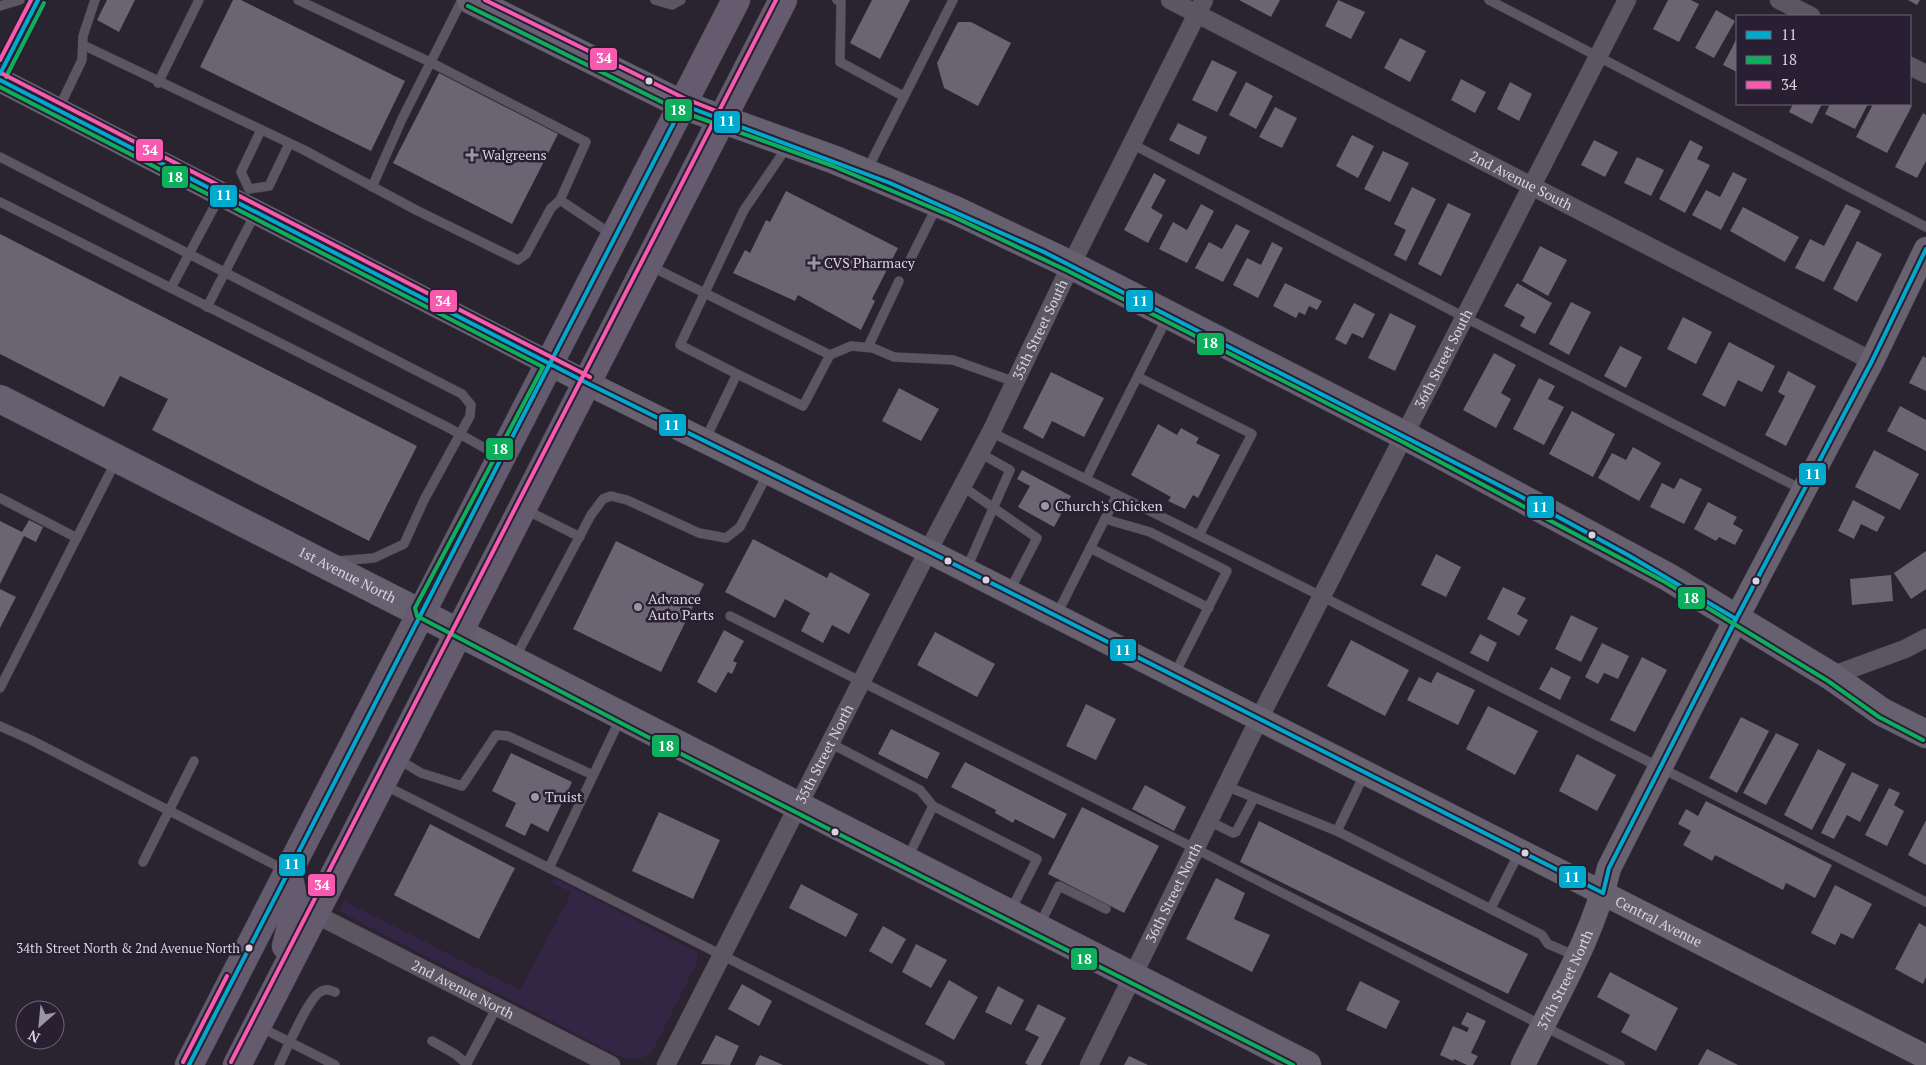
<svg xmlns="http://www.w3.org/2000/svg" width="1926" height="1065" viewBox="0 0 1926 1065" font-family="'PT Serif',serif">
<rect width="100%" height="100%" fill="#29242f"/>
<path fill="#332645" d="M554,878L697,952L698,960L652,1052C640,1061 632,1060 619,1056L339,911L344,901L520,990L572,892L551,883Z"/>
<g fill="#6a6473">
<polygon points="107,0 135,0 119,32 97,20"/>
<polygon points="233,0 241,0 405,81 371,151 200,67"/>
<polygon points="872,0 910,0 880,59 850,43"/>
<polygon points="1239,0 1280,0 1271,17"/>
<polygon points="1338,0 1365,12 1351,39 1325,26"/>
<polygon points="1668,0 1691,0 1699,4 1679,42 1653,29"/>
<polygon points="1908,0 1920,0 1917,5"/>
<polygon points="1716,10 1735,21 1714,58 1695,48"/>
<polygon points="958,22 971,22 1011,43 978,106 944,88 937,63"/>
<polygon points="1400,38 1426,51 1410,82 1384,68"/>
<polygon points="1737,38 1737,72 1723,65"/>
<polygon points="1212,60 1237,72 1217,112 1192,100"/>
<polygon points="439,73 558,134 512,224 393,163"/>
<polygon points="1461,79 1486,92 1475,113 1451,100"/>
<polygon points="1246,82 1273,96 1256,129 1229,115"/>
<polygon points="1510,82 1532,94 1519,121 1497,109"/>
<polygon points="1793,104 1822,104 1812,124 1789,112"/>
<polygon points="1830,104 1868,104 1855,129 1825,114"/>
<polygon points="1873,104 1907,104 1912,106 1887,153 1856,137"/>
<polygon points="1275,107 1297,118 1282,148 1259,137"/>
<polygon points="1923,113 1926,115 1926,161 1917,178 1895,167"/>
<polygon points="1178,123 1207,137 1199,155 1169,140"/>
<polygon points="1352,135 1374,146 1358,178 1336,166"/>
<polygon points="1594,140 1618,152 1605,177 1581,165"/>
<polygon points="1690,140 1703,147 1697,159 1710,165 1685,213 1659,199"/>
<polygon points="1383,151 1409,163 1390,202 1364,189"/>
<polygon points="1637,157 1664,170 1651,196 1624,183"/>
<polygon points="1733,172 1747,179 1721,230 1692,215 1706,190 1720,197"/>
<polygon points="1154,173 1166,180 1151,208 1163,215 1148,243 1124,230"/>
<polygon points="1412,187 1436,199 1406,261 1394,255 1406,230 1394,224"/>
<polygon points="786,191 898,248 872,299 875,301 861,330 798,295 795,301 733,273 745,250 750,253 766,220 770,222"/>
<polygon points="1448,203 1471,214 1441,276 1418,264"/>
<polygon points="1201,204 1214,211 1187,263 1159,249 1173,222 1187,230"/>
<polygon points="1846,204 1861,211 1824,282 1795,268 1810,239 1824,246"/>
<polygon points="1743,207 1799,237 1785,262 1730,231"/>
<polygon points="1236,224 1250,231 1223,282 1195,268 1209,242 1222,249"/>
<polygon points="0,234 417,446 369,541 152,430 168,399 120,376 104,407 0,354"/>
<polygon points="1857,241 1882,254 1857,302 1833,289"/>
<polygon points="1272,242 1283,248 1258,298 1233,285 1247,258 1261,265"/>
<polygon points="1540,246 1567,260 1548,296 1522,281"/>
<polygon points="1285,283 1322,301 1317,310 1309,306 1305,315 1299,312 1296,318 1273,306"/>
<polygon points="1517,283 1552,303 1535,334 1520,326 1525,317 1504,306"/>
<polygon points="1571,302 1591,312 1569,355 1549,344"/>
<polygon points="1354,303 1375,314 1363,338 1352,333 1346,345 1335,339"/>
<polygon points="1390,313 1416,326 1395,371 1368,358"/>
<polygon points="1683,317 1712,332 1696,364 1667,349"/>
<polygon points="1729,342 1775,366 1762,392 1738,380 1725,407 1702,395"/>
<polygon points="1620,346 1642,357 1626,388 1604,376"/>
<polygon points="1494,353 1516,365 1501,393 1511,399 1496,428 1463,410"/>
<polygon points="1923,356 1926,358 1926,391 1909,383"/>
<polygon points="1788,371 1816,386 1786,446 1765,435 1785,396 1778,392"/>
<polygon points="1051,372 1104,398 1084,437 1052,421 1043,439 1023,428"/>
<polygon points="1539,378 1555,386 1548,399 1564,407 1544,445 1513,429"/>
<polygon points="899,388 939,409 921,441 882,421"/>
<polygon points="1900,406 1926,420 1926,451 1887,431"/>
<polygon points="1572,411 1615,434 1593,477 1549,454"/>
<polygon points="1158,424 1177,435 1181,428 1199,438 1196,443 1220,455 1198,498 1193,495 1185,509 1168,501 1171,497 1131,475"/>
<polygon points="1633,447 1661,463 1639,501 1598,478 1612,453 1626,460"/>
<polygon points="1874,450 1919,474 1900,510 1855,487"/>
<polygon points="1022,470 1071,496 1054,527 1018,507 1030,486 1017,479"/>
<polygon points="1680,478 1702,489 1684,524 1650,507 1662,483 1674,489"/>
<polygon points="1853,500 1885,517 1877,532 1861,524 1854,539 1838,531"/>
<polygon points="1708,502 1737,517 1733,524 1743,530 1735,545 1719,537 1716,541 1694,529"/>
<polygon points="29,520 43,527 36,542 24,536 0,584 0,521 22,532"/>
<polygon points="753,539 827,578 830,572 870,594 849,634 832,625 823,643 801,631 810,613 785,599 775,618 725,592"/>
<polygon points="616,541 704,584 661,672 573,629"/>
<polygon points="1926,551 1926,589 1911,599 1894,573"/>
<polygon points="1436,554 1461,567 1446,597 1421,585"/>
<polygon points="1891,575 1893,601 1852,605 1850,579"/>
<polygon points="1503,587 1526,598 1517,614 1528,620 1519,636 1487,619"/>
<polygon points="0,589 16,597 0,628"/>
<polygon points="1571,615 1598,628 1581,662 1555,649"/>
<polygon points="724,630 744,641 733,661 737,663 732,674 728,672 716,693 697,682"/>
<polygon points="935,632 995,664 977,697 917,665"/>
<polygon points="1480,634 1497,643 1488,662 1470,653"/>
<polygon points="1351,640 1409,670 1385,716 1327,686"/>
<polygon points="1602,643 1629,656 1618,679 1604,673 1598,684 1585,677"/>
<polygon points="1642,657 1667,670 1635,732 1610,720"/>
<polygon points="1551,667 1571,677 1560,700 1539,689"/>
<polygon points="1437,672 1475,690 1458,725 1407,700 1419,677 1431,683"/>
<polygon points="1086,704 1116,719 1096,760 1066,746"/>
<polygon points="1488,706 1538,731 1515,775 1466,749"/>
<polygon points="1741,717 1769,731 1737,793 1709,778"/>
<polygon points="891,729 940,753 927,779 878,754"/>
<polygon points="1776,733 1799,744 1766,805 1743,793"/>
<polygon points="1818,749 1846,764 1812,830 1784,815"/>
<polygon points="511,753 572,782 548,832 531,823 525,836 505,826 516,803 492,791"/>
<polygon points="1577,754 1616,775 1597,811 1559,791"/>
<polygon points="965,762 1067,814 1054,839 1015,819 1013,823 995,813 996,810 951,787"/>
<polygon points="1852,772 1879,785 1860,822 1847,815 1834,839 1821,833"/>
<polygon points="1145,785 1186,807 1174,831 1132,809"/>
<polygon points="1889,788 1900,793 1894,805 1904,811 1887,846 1865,835"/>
<polygon points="1706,801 1832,865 1815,898 1786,883 1783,890 1715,855 1712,861 1683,845 1691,831 1678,824 1686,809 1698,816"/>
<polygon points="1082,807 1159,846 1124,913 1048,874"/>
<polygon points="659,812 720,840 693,899 632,871"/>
<polygon points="1926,820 1926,865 1908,855"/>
<polygon points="1259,821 1528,954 1508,994 1240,862"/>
<polygon points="430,824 515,868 479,939 394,895"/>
<polygon points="1216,878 1245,893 1234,919 1270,935 1252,972 1186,939"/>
<polygon points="801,884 858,914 846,937 789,908"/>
<polygon points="1835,885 1872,904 1853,939 1841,933 1835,945 1811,933"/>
<polygon points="1919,923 1926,927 1926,977 1923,984 1895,969"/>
<polygon points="883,926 906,939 892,964 869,951"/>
<polygon points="916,944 947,960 931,988 902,972"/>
<polygon points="1610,972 1678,1008 1656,1051 1621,1032 1630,1015 1597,997"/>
<polygon points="949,980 978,997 954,1040 925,1024"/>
<polygon points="1360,981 1400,1001 1386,1029 1346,1010"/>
<polygon points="742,984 772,1001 759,1026 728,1009"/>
<polygon points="998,986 1024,1000 1011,1025 985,1012"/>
<polygon points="1038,1004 1066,1018 1041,1065 1028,1065 1025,1063 1039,1037 1025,1030"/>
<polygon points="1467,1012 1486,1021 1471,1053 1478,1056 1473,1065 1467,1065 1454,1059 1453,1061 1440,1055 1453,1026 1467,1032 1469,1028 1461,1024"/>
<polygon points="716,1035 739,1046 730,1065 701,1064"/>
<polygon points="1707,1049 1738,1065 1698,1065"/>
<polygon points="760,1055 783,1065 755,1065"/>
<polygon points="1129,1056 1148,1065 1124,1065"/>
</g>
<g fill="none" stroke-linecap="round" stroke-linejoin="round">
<g stroke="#45414b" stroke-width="10">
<g id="lane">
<polyline points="655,0 672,5 681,0"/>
<polyline points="837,0 841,2 840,62 903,96"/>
<polyline points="1489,0 1926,227"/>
<polyline points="0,6 20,0"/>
<polyline points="83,45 304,150 416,210 518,260 526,254 551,208 560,200 586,142 430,62 298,0"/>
<polyline points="0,74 38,0"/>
<polyline points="158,83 199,0"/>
<polyline points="58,110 82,60 83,36 95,0"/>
<polyline points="1132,144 1464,317 1803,490"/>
<polyline points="0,157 462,394 471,405 470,416 424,500 404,544 374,558 337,561"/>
<polyline points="867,170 953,0"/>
<polyline points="372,187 402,119 462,0"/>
<polyline points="249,189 269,186 289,144"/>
<polyline points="249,189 241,172 261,130"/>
<polyline points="560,200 611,234"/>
<polyline points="0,202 449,428 499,456"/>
<polyline points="650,266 830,355"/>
<polyline points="907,266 937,206"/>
<polyline points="171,288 221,194"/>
<polyline points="207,307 255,214"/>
<polyline points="868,347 899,281"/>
<polyline points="737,374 680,345 744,210 787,147"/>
<polyline points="1138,377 1252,434 1199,535"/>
<polyline points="991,432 1321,596 1926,902"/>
<polyline points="705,440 737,374 803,406 830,355 851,346 873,348 894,357 953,360 1015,382"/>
<polyline points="1086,479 1167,318"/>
<polyline points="962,486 1037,538 1009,592"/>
<polyline points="0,498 77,538"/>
<polyline points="524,509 580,537"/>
<polyline points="1105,519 1150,532 1227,571 1174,675"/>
<polyline points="1090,548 1209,608"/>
<polyline points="966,570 1010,470 980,453"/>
<polyline points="730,616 1196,849 1620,1065"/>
<polyline points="1056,616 1117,495"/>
<polyline points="515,658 591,515 603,499 611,496 627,500 699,533 726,538 740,527 768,473"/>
<polyline points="0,688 116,461"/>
<polyline points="0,726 31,740 285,870"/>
<polyline points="830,743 920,790 933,806 1037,859 1011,910"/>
<polyline points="398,759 421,773 462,786 496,735 508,736 593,775"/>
<polyline points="384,785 940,1065"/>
<polyline points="1226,786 1337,831 1365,773"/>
<polyline points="1209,821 1233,833 1236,832 1254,798"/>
<polyline points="1337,831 1542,935 1548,944 1576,956"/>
<polyline points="907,859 933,806"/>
<polyline points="143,862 194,761"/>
<polyline points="549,868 621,717"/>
<polyline points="1491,908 1519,853"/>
<polyline points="1039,926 1059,886 1106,909"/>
<polyline points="260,1027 335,1065"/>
<polyline points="432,1041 455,1054 467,1064"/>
<path d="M279,1065C287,1049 307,1000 320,992C326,988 330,990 335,992"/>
<polyline points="466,1065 497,1007"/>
</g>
</g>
<g stroke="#45414b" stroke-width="19">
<g id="street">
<path id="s1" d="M1170,0L1872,361"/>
<polyline points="1779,0 1811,16"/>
<polyline points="1910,66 1926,74"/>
<polyline points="1831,676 1905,649 1926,638"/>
<path id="s2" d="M315,914L611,1065"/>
<path id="s3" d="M666,1065L928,551L991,432L1071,265L1204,0"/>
<path id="s4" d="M1089,1065L1259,719L1627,0"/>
</g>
</g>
<g stroke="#45414b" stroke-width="25">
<g id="secondary">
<path id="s5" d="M0,80L587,383L928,551L1926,1057"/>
<path id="s6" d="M1523,1065C1554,1000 1593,938 1609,868L1736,619L1872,361L1926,249"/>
</g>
</g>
<g stroke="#45414b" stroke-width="29">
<g id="primary">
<polyline points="471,0 683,105 835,160 957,211 1071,265 1404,435 1668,577 1831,676 1882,712 1926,734"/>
<path id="s7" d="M0,399C437,619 872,843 1307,1065"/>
</g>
</g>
<g stroke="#45414b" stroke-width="29">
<g id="highway">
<path d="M286,946C295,913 297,905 287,872"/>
<polyline points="189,1065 736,0"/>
<polyline points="237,1065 783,0"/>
</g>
</g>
<use href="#lane" stroke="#5c5663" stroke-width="9"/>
<use href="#street" stroke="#5c5663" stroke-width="18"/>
<use href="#secondary" stroke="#686270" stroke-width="24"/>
<use href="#primary" stroke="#676070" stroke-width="28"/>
<use href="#highway" stroke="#645c6e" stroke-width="28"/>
<g stroke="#281f33" stroke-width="8">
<g id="bus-1">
<polyline points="0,74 38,0"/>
<polyline points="0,80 587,383 928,551 1603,893 1609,868 1736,619 1872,361 1926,249"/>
<polyline points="189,1065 683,105 890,183 1044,252 1518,495 1628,555 1736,619"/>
</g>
</g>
<g stroke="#281f33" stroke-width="8">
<g id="bus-2">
<polyline points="468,6 680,111 833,166 954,217 1068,271 1401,441 1665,582 1828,681 1879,717 1923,740"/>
<polyline points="6,77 44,3"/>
<polyline points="0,87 543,367 415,608 417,616 644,735 1293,1065"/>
</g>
</g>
<g stroke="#281f33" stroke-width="8">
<g id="bus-3">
<polyline points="485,0 686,99 724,114"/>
<polyline points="0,60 31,0"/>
<polyline points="3,74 590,377"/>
<polyline points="183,1062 227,976"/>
<polyline points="231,1062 776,0"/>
</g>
</g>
<use href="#bus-1" stroke="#00a9ce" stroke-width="4"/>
<use href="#bus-2" stroke="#0daf5c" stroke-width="4"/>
<use href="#bus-3" stroke="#f75aaf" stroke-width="4"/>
</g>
<g fill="#dad4e2" stroke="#281f33" stroke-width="2">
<circle cx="649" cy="81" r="4.5"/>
<circle cx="1592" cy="535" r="4.5"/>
<circle cx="948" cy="561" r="4.5"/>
<circle cx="986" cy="580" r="4.5"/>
<circle cx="1756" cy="581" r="4.5"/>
<circle cx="835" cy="832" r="4.5"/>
<circle cx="1525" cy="853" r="4.5"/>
<circle cx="249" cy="948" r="4.5"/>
</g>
<g fill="#9c96a3" stroke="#281f33" stroke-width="2">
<path d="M469.5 147.5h5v5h5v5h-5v5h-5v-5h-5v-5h5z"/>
<path d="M811.5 255.5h5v5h5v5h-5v5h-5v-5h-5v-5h5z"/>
<circle cx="1045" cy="506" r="5"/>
<circle cx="638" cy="607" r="5"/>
<circle cx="535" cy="797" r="5"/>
</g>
<g text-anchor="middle" stroke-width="5" stroke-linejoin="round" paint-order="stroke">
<g font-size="13" fill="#dad4e2" stroke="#281f33" text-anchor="end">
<text x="240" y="953">34th Street North &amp; 2nd Avenue North</text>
</g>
<g font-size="14" fill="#dad4e2" stroke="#281f33" text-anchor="start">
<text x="482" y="160">Walgreens</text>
<text x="824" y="268">CVS Pharmacy</text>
<text x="1055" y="511">Church's Chicken</text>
<text x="648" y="604">Advance<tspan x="648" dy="16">Auto Parts</tspan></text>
<text x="545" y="802">Truist</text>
</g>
<g font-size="14" fill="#dad4e2" stroke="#281f33">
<text dy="5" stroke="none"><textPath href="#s1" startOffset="395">2nd Avenue South</textPath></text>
<text dy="5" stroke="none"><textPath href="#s3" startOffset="825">35th Street South</textPath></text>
<text dy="5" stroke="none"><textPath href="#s4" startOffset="790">36th Street South</textPath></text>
<text dy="5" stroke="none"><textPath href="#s7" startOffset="389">1st Avenue North</textPath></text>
<text dy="5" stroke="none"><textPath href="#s3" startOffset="349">35th Street North</textPath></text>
<text dy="5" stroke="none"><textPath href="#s4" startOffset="192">36th Street North</textPath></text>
<text dy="5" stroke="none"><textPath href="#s5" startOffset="1860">Central Avenue</textPath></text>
<text dy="5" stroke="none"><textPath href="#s6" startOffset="95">37th Street North</textPath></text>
<text dy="5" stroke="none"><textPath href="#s2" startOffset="166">2nd Avenue North</textPath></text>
</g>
</g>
<g stroke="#281f33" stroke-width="2">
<rect x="589" y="47" width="29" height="24" rx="5" fill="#f75aaf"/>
<rect x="664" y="98" width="29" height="24" rx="5" fill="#0daf5c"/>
<rect x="713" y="110" width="28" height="24" rx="5" fill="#00a9ce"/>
<rect x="135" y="138" width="29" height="24" rx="5" fill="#f75aaf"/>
<rect x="161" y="165" width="28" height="24" rx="5" fill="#0daf5c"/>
<rect x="209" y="184" width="29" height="24" rx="5" fill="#00a9ce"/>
<rect x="1125" y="289" width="29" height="24" rx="5" fill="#00a9ce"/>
<rect x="429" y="289" width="29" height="24" rx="5" fill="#f75aaf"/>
<rect x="1196" y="332" width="29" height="24" rx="5" fill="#0daf5c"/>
<rect x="658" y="413" width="29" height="24" rx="5" fill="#00a9ce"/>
<rect x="485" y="437" width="29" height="24" rx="5" fill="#0daf5c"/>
<rect x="1798" y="462" width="29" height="24" rx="5" fill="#00a9ce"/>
<rect x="1526" y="495" width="29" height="24" rx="5" fill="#00a9ce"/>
<rect x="1677" y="586" width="29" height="24" rx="5" fill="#0daf5c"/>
<rect x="1109" y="638" width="28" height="24" rx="5" fill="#00a9ce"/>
<rect x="651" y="734" width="29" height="24" rx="5" fill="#0daf5c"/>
<rect x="278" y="853" width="28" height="24" rx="5" fill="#00a9ce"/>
<rect x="1558" y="865" width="29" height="24" rx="5" fill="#00a9ce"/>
<rect x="307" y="873" width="29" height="24" rx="5" fill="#f75aaf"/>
<rect x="1070" y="947" width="28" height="24" rx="5" fill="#0daf5c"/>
</g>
<g font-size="14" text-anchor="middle" font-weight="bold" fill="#fff">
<text x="604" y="63">34</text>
<text x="678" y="115">18</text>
<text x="727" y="126">11</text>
<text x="150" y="155">34</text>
<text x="175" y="182">18</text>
<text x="224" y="200">11</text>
<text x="1140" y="306">11</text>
<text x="443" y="306">34</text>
<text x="1210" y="348">18</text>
<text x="672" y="430">11</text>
<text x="500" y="454">18</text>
<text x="1813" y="479">11</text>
<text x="1540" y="512">11</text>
<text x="1691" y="603">18</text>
<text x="1123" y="655">11</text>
<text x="666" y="751">18</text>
<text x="292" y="869">11</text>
<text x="1572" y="882">11</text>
<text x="322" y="890">34</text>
<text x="1084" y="964">18</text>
</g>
<rect x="1736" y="15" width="175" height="90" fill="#281f33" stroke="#6f6779"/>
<rect x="1746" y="31" width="25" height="8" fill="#00a9ce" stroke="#6f6779"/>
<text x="1781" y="40" font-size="15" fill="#dad4e2">11</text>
<rect x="1746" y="56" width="25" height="8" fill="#0daf5c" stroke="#6f6779"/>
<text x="1781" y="65" font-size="15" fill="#dad4e2">18</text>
<rect x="1746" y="81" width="25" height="8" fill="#f75aaf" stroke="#6f6779"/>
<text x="1781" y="90" font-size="15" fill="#dad4e2">34</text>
<g transform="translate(40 1025) rotate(207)"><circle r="24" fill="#281f33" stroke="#6f6779"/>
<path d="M0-4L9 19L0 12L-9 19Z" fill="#9c96a3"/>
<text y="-8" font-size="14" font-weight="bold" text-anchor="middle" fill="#dad4e2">N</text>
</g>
</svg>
